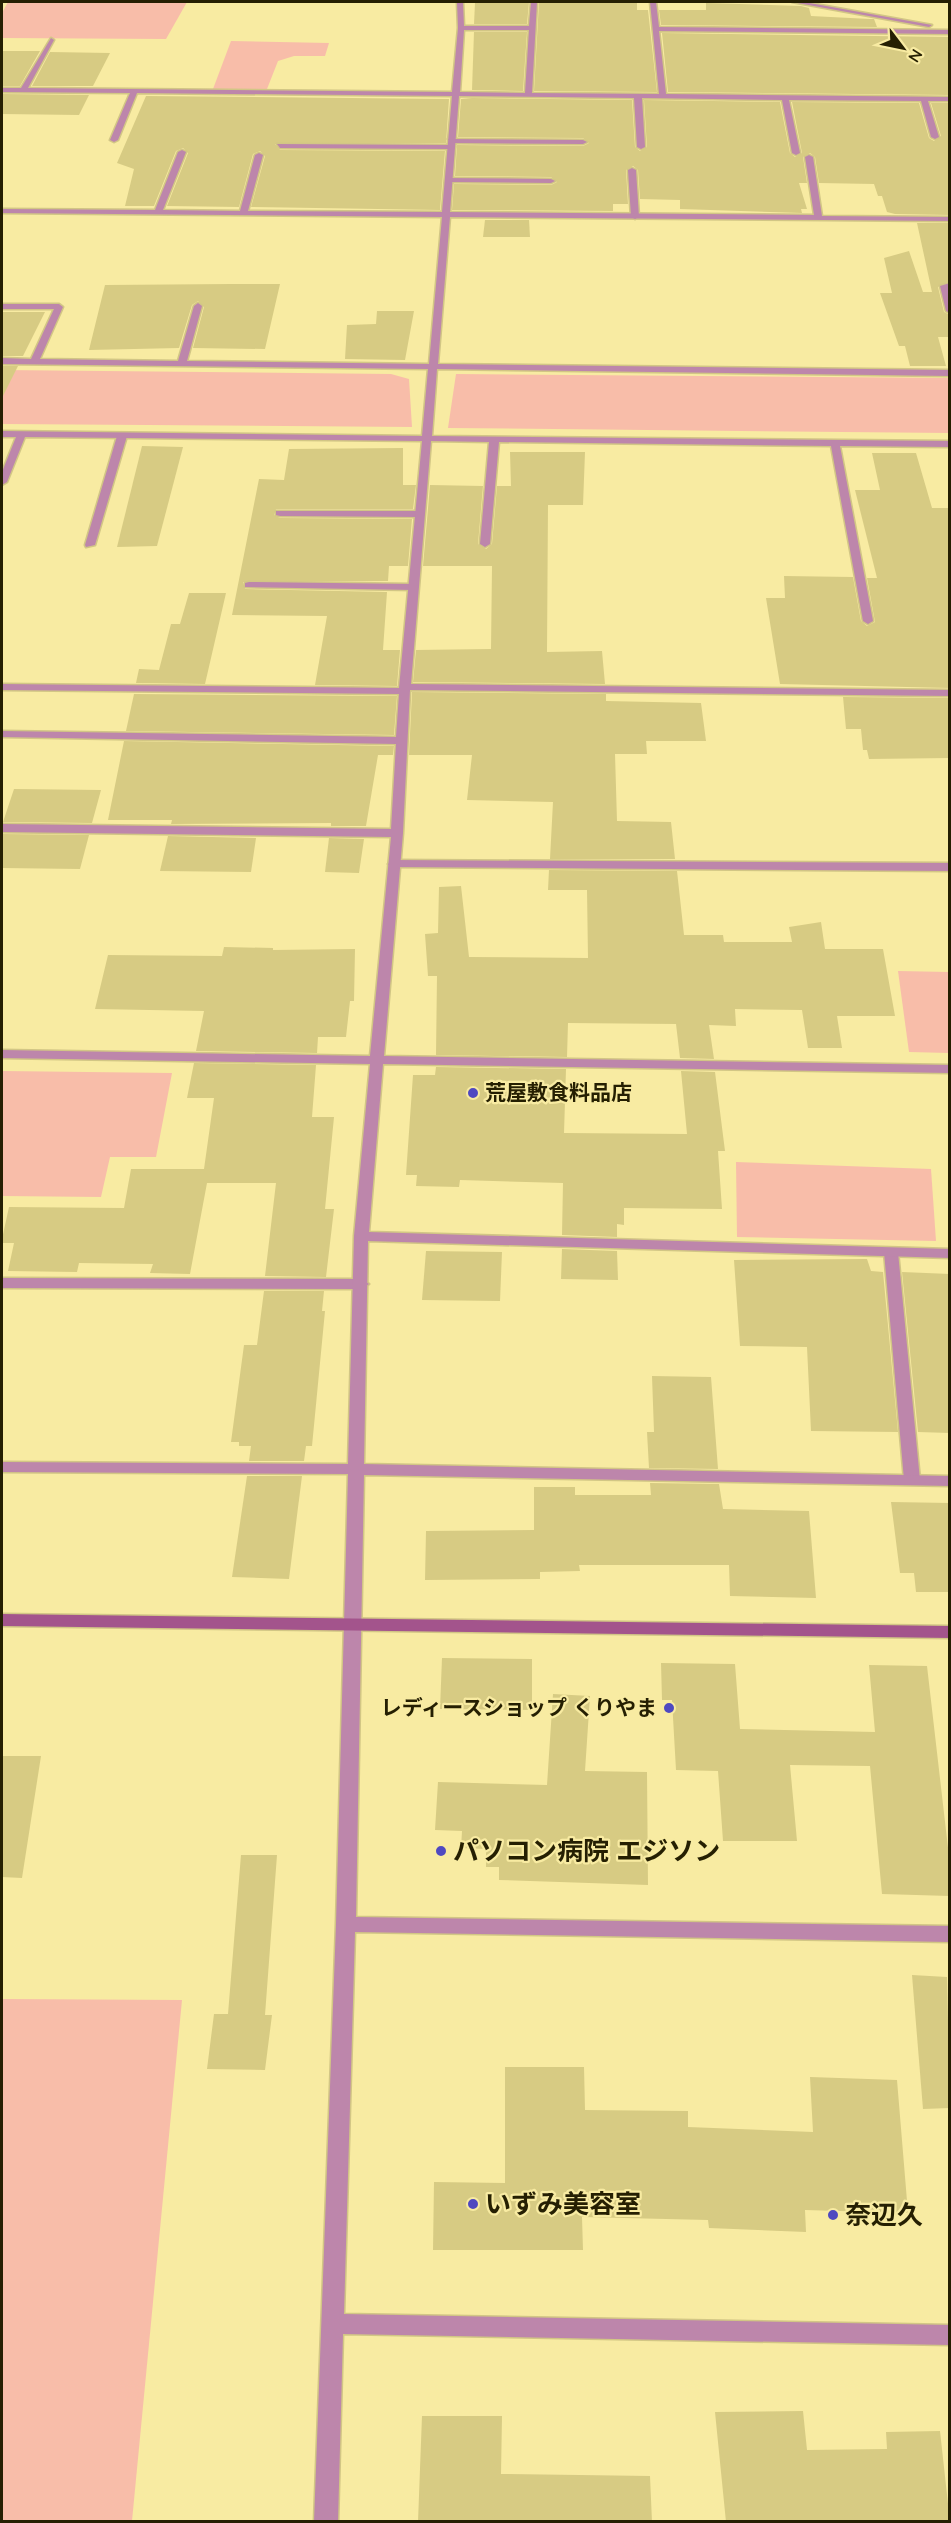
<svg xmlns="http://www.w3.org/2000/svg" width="951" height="2523" viewBox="0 0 951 2523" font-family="Quicksand,'Noto Sans JP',sans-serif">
<rect width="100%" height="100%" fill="#f8eba2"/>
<g fill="#f8bda9">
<polygon points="8,2 187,2 166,39 2,38 2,13"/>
<polygon points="231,41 329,43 325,56 294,56 278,61 267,89 213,89"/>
<polygon points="2,370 391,374 409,379 412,427 2,424"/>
<polygon points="456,374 949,378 949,433 448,428"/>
<polygon points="898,971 949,972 949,1053 909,1052"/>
<polygon points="2,1071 172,1073 156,1157 110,1157 101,1197 2,1196"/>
<polygon points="736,1162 931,1169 936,1241 737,1237"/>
<polygon points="2,1999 182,2000 132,2521 2,2521"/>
</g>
<g fill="#d7cb83">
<polygon points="529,2 527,24 474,24 475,3"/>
<polygon points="539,2 637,2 637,10 648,10 657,92 534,91"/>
<polygon points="706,3 801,6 809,8 811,16 870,19 874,19 877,27 661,25 659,10 706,10"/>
<polygon points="474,32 527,32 523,91 472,90"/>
<polygon points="662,33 950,37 950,95 668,92"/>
<polygon points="2,51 40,51 20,86 2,86"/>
<polygon points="50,52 110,53 93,86 32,86"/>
<polygon points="2,94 89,95 79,115 2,114"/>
<polygon points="146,96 449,99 446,143 275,144 280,150 445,151 440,210 251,207 265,156 260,151 253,154 239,207 167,206 188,153 183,148 176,151 154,206 125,206 134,169 117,163"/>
<polygon points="472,98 632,100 635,147 640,151 647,147 644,100 780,102 790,153 795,157 802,153 792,102 919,103 929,138 934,141 941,136 931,103 950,103 950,215 895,214 887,212 882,196 878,196 874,184 819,183 815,157 810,153 803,157 807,183 799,183 807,209 801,209 802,213 680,209 680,200 640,199 638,170 633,166 626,170 628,204 613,204 613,211 452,210 454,184 551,185 557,182 551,177 455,176 457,145 583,146 589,143 583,138 458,137 461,99"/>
<polygon points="485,220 529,220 530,237 483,237"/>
<polygon points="917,223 950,223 950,281 938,287 944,312 950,315 950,337 938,337 946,366 910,366 905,346 899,346 880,293 892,293 884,258 909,251 923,292 932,292"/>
<polygon points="231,284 280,284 265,349 193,348 204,307 198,301 192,305 179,348 89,350 105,285"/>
<polygon points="377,311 414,311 405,360 345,359 347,325 376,324"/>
<polygon points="2,312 45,312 23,356 2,356"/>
<polygon points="2,366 18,366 2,398"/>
<polygon points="142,446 183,447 157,546 117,547"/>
<polygon points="403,448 403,485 416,485 413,509 276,509 274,515 280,518 412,519 408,566 389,566 388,581 243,582 245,589 387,592 383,650 400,650 397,686 315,685 327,616 232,615 259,479 284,480 289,449"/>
<polygon points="510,452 585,452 583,505 548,505 547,652 602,651 605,684 413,682 416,650 491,649 492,566 423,566 430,485 483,486 478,544 486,549 492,544 497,486 511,486"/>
<polygon points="872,453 916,453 932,508 950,508 950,688 780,684 766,598 785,598 784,576 853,577 861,621 867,626 875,622 867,578 877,578 855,490 880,490"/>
<polygon points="189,593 226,593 205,684 136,683 139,669 159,670 171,624 180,624"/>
<polygon points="412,692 606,694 606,701 701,703 706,741 646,741 647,754 615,754 617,821 671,822 675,859 550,859 553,802 467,800 472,755 409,755"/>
<polygon points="134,694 397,696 394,735 126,731"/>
<polygon points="843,697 950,698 950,758 869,759 867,750 863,750 861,729 846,729"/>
<polygon points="124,741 394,746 393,755 378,755 366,826 331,826 331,823 171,824 172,820 108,820"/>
<polygon points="14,789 101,790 92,823 3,822"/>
<polygon points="2,834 89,835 80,869 2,868"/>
<polygon points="168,836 256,838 251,872 160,871"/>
<polygon points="329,838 364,839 359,873 325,872"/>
<polygon points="549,870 677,871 684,935 723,935 724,942 792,942 789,927 821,922 825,949 883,949 895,1016 837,1016 842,1048 808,1048 802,1010 735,1009 736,1026 709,1025 714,1059 680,1058 676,1024 568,1023 567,1057 436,1055 437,976 428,976 425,934 438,933 439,887 461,886 469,957 588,958 587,890 548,890"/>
<polygon points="224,947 273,948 273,950 355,949 354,1001 350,1001 346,1037 318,1037 317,1053 196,1051 204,1011 95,1009 108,955 222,956"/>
<polygon points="194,1063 316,1065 312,1117 334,1117 325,1209 334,1209 326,1277 265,1276 276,1183 207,1183 190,1274 150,1273 153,1264 79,1263 77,1272 8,1271 14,1243 2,1243 2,1239 9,1207 124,1208 131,1169 204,1169 214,1098 187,1098"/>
<polygon points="436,1067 566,1069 564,1133 687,1134 681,1071 715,1072 725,1151 718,1151 722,1209 624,1208 624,1225 617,1224 617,1237 562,1235 563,1183 460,1180 459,1187 416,1186 417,1175 406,1175 413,1075 435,1075"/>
<polygon points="562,1249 617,1251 618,1280 561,1279"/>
<polygon points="426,1251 502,1252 500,1301 422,1300"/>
<polygon points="867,1259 871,1271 883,1272 898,1432 811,1431 807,1347 740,1346 734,1260"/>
<polygon points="902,1272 950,1274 950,1433 918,1432"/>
<polygon points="264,1291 324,1291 322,1311 325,1311 312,1446 306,1446 304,1461 249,1461 251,1446 239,1446 239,1442 231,1442 244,1345 257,1345"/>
<polygon points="652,1376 711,1377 718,1469 649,1468 647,1432 654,1432"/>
<polygon points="247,1476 302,1476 289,1579 232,1577"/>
<polygon points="650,1483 719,1484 723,1509 809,1511 816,1598 730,1596 729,1565 579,1565 580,1571 540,1572 540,1579 425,1580 426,1531 534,1530 534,1487 575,1487 575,1495 651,1495"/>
<polygon points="891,1502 950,1503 950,1592 916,1592 914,1573 900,1573"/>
<polygon points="442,1658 532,1659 532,1710 440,1709"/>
<polygon points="661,1663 735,1664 740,1729 875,1732 869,1665 927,1666 950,1865 950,1896 882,1894 870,1766 790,1765 797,1841 723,1841 718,1771 676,1770 672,1700 662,1700"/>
<polygon points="553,1694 590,1696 585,1771 647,1772 648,1885 499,1880 499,1867 486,1867 486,1849 461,1848 462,1831 435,1830 438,1782 547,1785"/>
<polygon points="2,1756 41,1756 22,1878 2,1877"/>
<polygon points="241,1855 277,1855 265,2015 272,2015 265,2070 207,2069 214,2014 228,2014"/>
<polygon points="912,1975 947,1977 950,2108 923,2109"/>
<polygon points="505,2067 584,2067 585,2110 688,2111 688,2127 813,2132 810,2077 897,2080 908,2213 805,2210 806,2232 709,2228 708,2220 582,2217 583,2250 433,2250 434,2182 505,2183"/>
<polygon points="803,2411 807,2450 887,2449 886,2432 940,2431 950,2522 726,2522 715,2412"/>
<polygon points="422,2416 502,2416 501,2474 650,2476 652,2522 418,2522"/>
</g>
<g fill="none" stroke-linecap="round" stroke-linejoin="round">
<g stroke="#d2c685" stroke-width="3">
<g id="lane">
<polygon points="448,139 583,140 587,142 583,144 451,143"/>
<polygon points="277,144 451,145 455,147 451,149 280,148"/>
<polygon points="632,168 636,170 639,217 635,219 631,217 628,170"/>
<polygon points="446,178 551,179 555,181 551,183 449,182"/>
<polygon points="122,433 127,436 95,545 86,547 85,545 117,436"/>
<polygon points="276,511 419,511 424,514 419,517 280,516 276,515"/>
<polygon points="249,582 413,584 418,587 413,590 245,587 245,583"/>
<polygon points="394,860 950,863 950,871 390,867 388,864"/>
<polygon points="891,1248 898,1252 920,1480 918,1484 906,1484 904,1480 884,1252"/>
<polygon points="2,1278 361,1279 369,1284 361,1289 2,1288"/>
</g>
</g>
<g stroke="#d2c685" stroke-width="3">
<g id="street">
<path d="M457,2H463L464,26H529L531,2H537L532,93L659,94L650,2H656L659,27L950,30V34L659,31L666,94L950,97V101H928L939,137L935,139L931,137L921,101L789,100L800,153L796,155L792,153L782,100L642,98L645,147L641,149L637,147L634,98L459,96L450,212L814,215L805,157L809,155L813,157L822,216L950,217V221L450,217L438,364L950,370V376L437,369L432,436L950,441V447L840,446L873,621L868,624L863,621L831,446L499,442L490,544L485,547L480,544L489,442L431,441L411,684L950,690V696L410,690L403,833L384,1056L950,1065V1073L383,1064L369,1232L950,1249V1258L368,1241L364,1464L950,1476V1486L364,1475L356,1917L950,1926V1942L355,1932L344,2314L950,2325V2345L343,2334L338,2522H314L336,1924L348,1474L2,1472V1462L348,1464L354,1236L370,1064L2,1058V1050L370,1056L391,837L2,832V824L391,829L396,744L2,737V731L396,737L399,694L2,690V684L399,688L422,441L25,437L7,482L2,485V472L16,437H2V431L422,436L428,369L2,364V358L31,359L54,309H2V304H59L63,307L40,359L178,361L194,306L198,303L202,306L187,361L429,364L442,217L2,213V209L155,210L178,152L182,150L186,152L163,210L240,211L255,155L259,153L263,155L248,211L442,212L452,96L137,93L118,140L114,142L110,140L130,93L2,92V88H21L51,38L54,40L28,88L452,92L458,28ZM464,30H529L525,93L460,92Z"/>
<polygon points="792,2 804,2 932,25 929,27"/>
<polygon points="950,283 950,313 946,311 940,286"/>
</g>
</g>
<g stroke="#d2c685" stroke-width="3">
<polygon id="secondary" points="2,1614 950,1626 950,1638 2,1626"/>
</g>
<use href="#lane" fill="#bd86ab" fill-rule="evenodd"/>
<use href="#street" fill="#bd86ab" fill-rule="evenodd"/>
<use href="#secondary" fill="#a3548c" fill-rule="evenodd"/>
</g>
<g fill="#4f49c0" stroke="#f8eba2" stroke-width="2">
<circle cx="473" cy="1093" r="6"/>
<circle cx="669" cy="1708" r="6"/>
<circle cx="441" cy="1851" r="6"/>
<circle cx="473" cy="2204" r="6"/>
<circle cx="833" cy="2215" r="6"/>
</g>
<g text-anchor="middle" stroke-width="4.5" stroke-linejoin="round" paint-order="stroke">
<g font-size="21" font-weight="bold" fill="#251f02" stroke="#f8eba2" text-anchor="start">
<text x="485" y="1100">荒屋敷食料品店</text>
<text x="657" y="1715" text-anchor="end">レディースショップ くりやま</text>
</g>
<g font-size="26" font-weight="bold" fill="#251f02" stroke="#f8eba2" text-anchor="start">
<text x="453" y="1860">パソコン病院 エジソン</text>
<text x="485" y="2213">いずみ美容室</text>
<text x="845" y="2224">奈辺久</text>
</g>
</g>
<rect width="951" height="2523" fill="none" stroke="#251f02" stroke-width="6"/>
<g transform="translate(903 48) rotate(122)" stroke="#f8eba2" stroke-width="4.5" paint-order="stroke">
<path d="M0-4.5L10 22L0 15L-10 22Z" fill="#251f02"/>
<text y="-9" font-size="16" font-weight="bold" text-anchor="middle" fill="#251f02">N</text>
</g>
</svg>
